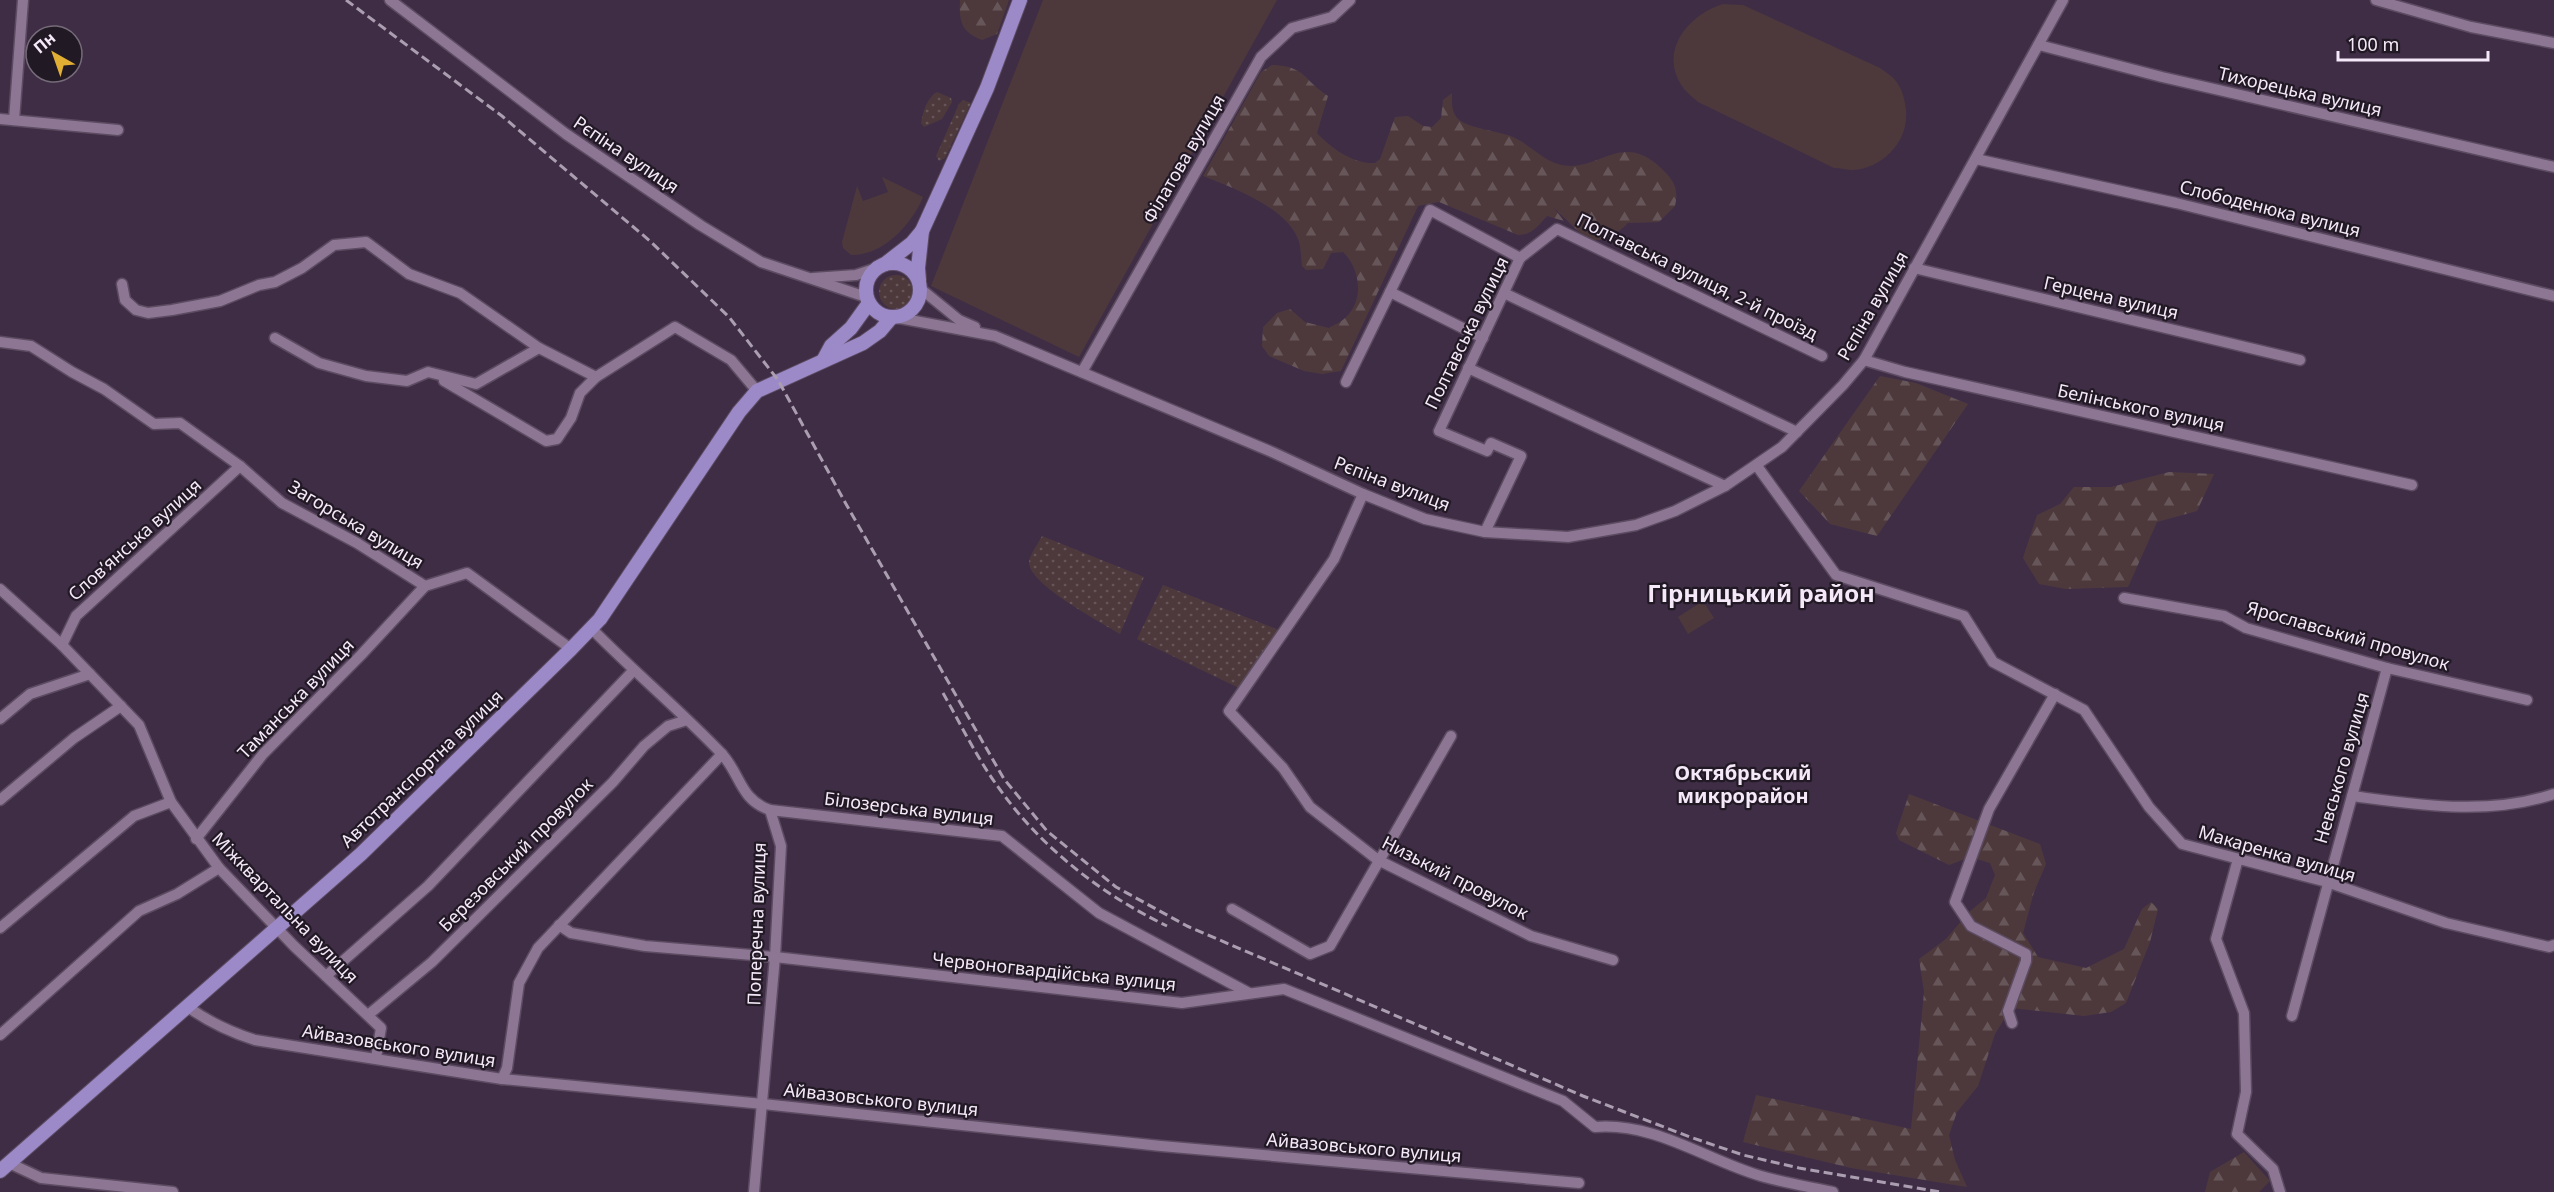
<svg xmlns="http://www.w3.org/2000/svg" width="2554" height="1192" viewBox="0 0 2554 1192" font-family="'Noto Sans',sans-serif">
<defs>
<pattern id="grass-dots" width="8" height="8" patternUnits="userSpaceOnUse" patternTransform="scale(1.5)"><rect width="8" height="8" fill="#4d393c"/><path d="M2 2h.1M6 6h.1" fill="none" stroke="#675659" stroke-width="1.8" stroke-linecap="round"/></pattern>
<pattern id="forest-firs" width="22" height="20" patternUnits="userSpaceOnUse" patternTransform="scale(1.5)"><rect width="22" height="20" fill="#4d393c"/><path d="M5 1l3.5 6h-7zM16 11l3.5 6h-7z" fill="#675659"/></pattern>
</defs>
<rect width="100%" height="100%" fill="#3f2d46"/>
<g fill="url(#grass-dots)">
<path d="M937,92L951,98L952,102L942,119L924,127L921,123C923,111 927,98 937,92Z"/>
<polygon points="963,100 971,103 945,158 939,161 936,156 959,104"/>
<circle cx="896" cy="292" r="17"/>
<path d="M1042,536L1144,577L1120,634C1101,622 1028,584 1029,562C1030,554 1038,544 1042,536Z"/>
<polygon points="1163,585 1279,630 1239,688 1137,639"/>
</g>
<g fill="url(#forest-firs)">
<path d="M960,0H1009L997,34L982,40C961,32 959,21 960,0Z"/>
<path d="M1272,65C1306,66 1303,80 1328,96L1317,133C1332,149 1353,164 1375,163L1380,159L1395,117L1408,116L1423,126L1432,127L1441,118L1443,100L1452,93C1452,103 1451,111 1458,119C1469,129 1501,131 1515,138C1530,145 1543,160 1558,164C1597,176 1620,128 1662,169C1674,181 1679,189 1675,206L1659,222L1628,223C1593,257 1583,234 1554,208L1564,221L1547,216C1538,226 1532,235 1518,235L1439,202L1418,206L1341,371L1322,374L1304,371L1269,356L1262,346L1263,327L1277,313L1290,309L1305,322L1329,328C1334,325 1341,322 1345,318C1365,301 1360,268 1343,252L1331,253L1323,269L1306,270L1302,266C1301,258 1301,249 1299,242C1289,208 1233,188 1203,176L1261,72Z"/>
<polygon points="1880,376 1916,383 1968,404 1877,536 1830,524 1799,491"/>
<polygon points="2169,472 2214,474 2197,511 2157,522 2128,587 2066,589 2039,584 2023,558 2037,515 2060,504 2074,487 2111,487"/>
<polygon points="1909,794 2040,844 2046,864 2034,892 2023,933 2038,957 2086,968 2124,949 2142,909 2151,902 2158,909 2150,942 2126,1003 2111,1012 2084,1016 2011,1008 1995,1034 1978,1086 1957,1112 1949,1135 1955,1160 1967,1187 1851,1168 1743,1142 1756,1095 1911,1129 1924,992 1919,959 1946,939 1969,912 1986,898 1995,875 1990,863 1970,857 1949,865 1899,840 1896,833"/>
<polygon points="2244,1152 2270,1181 2259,1192 2205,1192 2210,1172"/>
</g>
<g fill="#4d393c">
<polygon points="1043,0 1277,0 1079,357 931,286"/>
<path d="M1723,4L1743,5L1880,68C1885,72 1891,75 1895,80C1902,88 1905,100 1906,110C1909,141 1883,168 1853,170C1847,170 1840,168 1834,168L1698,102C1694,98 1688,94 1684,89C1657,53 1687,15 1723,4Z"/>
<path d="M882,177L923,197C912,224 883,256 851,255L843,248L842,242L857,186L863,201L888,192Z"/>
<polygon points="1703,601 1714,618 1688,634 1678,617"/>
</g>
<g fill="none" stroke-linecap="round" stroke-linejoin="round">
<g stroke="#5c4b61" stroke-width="13">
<g id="minor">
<polyline points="390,0 566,134 700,225 761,262 866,297"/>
<polyline points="2376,0 2471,27 2554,43"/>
<polyline points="2039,45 2162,77 2554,167"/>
<polyline points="0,119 118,130"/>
<polyline points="14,120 23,0"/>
<polyline points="1976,159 2176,203 2554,296"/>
<polyline points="1914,268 2300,360"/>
<polyline points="813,278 856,275 877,268"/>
<polyline points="122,284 125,300 136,310 148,313 172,310 220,301 259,285 275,282 302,268 334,245 366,242 409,274 460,293 539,348"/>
<polyline points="921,289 959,320 975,327"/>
<polyline points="1390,292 1483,338"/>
<polyline points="1504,293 1797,432"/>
<polyline points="899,318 995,336 1272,452 1363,494 1425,519 1485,532 1568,537 1636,525 1675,511 1725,486 1782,447 1843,385 1864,360 2063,0"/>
<polyline points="275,338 319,363 366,376 407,381 428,372 476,384 539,348 596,377 675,327 731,360 757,391"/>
<polyline points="0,342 31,346 72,372 104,389 154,424 180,423 240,466 282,503 357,543 425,586 467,573 571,649"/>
<polyline points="1864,360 1905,372 2412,485"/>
<polyline points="1468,368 1725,486"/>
<polyline points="1082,372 1261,57 1292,28 1332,17 1350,0"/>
<polyline points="444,381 546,441 557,439 571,418 580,393 596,377"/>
<polyline points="1346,382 1430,210 1520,258"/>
<polyline points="1757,466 1836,575 1964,616 1993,662 2084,710 2149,807 2182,844 2327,882 2446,923 2549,947 2554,945"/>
<polyline points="1363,494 1334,559 1229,711 1283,768 1310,807 1378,860 1531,936 1613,960"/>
<polyline points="1485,532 1521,456 1491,443 1487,451 1439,431 1520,258 1557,229 1822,356"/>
<polyline points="0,589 62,645 139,725 171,802 219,868 294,946 381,1028 376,1058"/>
<polyline points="2124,598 2224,616 2246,628 2387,668 2527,700"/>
<path d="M591,628C633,671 680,710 721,753C741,774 739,799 770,810L781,846L775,957L754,1192"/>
<polyline points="62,645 76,616 240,466"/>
<polyline points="0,719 30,694 90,674"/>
<path d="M2352,796C2421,805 2487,816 2554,794"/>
<polyline points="0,800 74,738 121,706"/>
<polyline points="770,810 1002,836 1099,913 1249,993"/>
<polyline points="196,839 263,754 361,655 425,586"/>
<polyline points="2238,859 2216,939 2244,1013 2246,1092 2237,1134 2273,1169 2280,1192"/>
<polyline points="1232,909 1310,954 1330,946 1451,736"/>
<path d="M559,925L571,933L645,946L775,957L1182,1003L1284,989L1563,1101L1595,1127C1655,1122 1706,1160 1761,1176C1785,1183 1810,1187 1833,1192"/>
<polyline points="0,928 134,816 171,802"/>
<polyline points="326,976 428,886 633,671"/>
<path d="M188,1007C210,1023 230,1032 255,1040L502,1079L763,1104L1161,1146L1579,1183"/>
<polyline points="368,1015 432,962 613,782 644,746 668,726 687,720"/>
<polyline points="2292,1016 2387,668"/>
<polyline points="2012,1023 2008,1011 2026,961 2026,954 1971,926 1955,902 1989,809 2055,694"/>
<polyline points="0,1035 139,911 177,894 219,868"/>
<polyline points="502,1079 507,1068 519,983 538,948 722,754"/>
<polyline points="9,1163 41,1178 173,1192"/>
</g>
</g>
<g stroke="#5c4b61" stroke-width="16">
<g id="major">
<circle cx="893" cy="290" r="27"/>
<polyline points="885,264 912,243 922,231 987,88 1020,0"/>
<polyline points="919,280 918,268 922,231"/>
<polyline points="824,359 831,346 851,328 869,303"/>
<polyline points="0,1171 361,854 571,649 600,619 739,412 757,391 863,343 880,331 891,318"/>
</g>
</g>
<use href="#minor" stroke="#8c7693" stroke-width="10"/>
<use href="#major" stroke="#9c89c8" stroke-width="14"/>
<g stroke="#ac9eb1" stroke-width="3" stroke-dasharray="9 4.5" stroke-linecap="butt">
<polyline points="346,0 502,116 650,241 729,317 778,380 846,504 1004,779 1047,831 1116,887 1187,926 1583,1096 1690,1137 1743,1155 1799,1168 1940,1192"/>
<path d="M943,693C960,723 976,756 996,784C1039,846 1099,893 1167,926"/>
</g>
</g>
<g text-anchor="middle" stroke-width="4.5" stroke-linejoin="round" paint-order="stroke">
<g font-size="18" fill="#f5e9f9" stroke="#211924">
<text transform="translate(2300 92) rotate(13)" y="6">Тихорецька вулиця</text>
<text transform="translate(626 155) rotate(34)" y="6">Рєпіна вулиця</text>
<text transform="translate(1184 159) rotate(-60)" y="6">Філатова вулиця</text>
<text transform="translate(2270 209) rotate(14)" y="6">Слободенюка вулиця</text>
<text transform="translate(1697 277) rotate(26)" y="6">Полтавська вулиця, 2-й проїзд</text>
<text transform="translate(2111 298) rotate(13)" y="6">Герцена вулиця</text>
<text transform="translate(1873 306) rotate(-60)" y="6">Рєпіна вулиця</text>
<text transform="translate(1467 333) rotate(-64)" y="6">Полтавська вулиця</text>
<text transform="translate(2141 408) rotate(12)" y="6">Белінського вулиця</text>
<text transform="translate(1392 484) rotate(21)" y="6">Рєпіна вулиця</text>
<text transform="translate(356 525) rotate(31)" y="6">Загорська вулиця</text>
<text transform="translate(135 540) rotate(-42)" y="6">Слов’янська вулиця</text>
<text transform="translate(2348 636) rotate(16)" y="6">Ярославський провулок</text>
<text transform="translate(296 699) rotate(-46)" y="6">Таманська вулиця</text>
<text transform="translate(2342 768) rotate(-74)" y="6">Невського вулиця</text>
<text transform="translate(422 769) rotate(-44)" y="6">Автотранспортна вулиця</text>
<text transform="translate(909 809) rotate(7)" y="6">Білозерська вулиця</text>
<text transform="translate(2277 854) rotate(16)" y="6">Макаренка вулиця</text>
<text transform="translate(516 855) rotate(-45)" y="6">Березовський провулок</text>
<text transform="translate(1455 878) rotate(27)" y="6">Низький провулок</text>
<text transform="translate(285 908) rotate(46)" y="6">Міжквартальна вулиця</text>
<text transform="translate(757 924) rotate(-88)" y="6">Поперечна вулиця</text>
<text transform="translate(1054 972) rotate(6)" y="6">Червоногвардійська вулиця</text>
<text transform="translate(399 1046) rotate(9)" y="6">Айвазовського вулиця</text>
<text transform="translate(881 1100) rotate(6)" y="6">Айвазовського вулиця</text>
<text transform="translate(1364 1148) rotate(5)" y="6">Айвазовського вулиця</text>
</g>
<g font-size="20" font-weight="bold" fill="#f5e9f9" stroke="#211924">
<text x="1743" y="780">Октябрьский<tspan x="1743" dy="23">микрорайон</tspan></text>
</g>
<g font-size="24" font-weight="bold" fill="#f5e9f9" stroke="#211924">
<text x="1761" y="602">Гірницький район</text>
</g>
</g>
<g transform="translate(54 54) rotate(320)"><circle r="28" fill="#211924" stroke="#766c79" stroke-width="1.5"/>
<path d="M0-4.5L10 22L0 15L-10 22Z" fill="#e1af34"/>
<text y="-9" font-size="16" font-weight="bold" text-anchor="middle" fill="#f5e9f9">Пн</text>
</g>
<path d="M2338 51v9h150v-9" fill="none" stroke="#f5e9f9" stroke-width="3"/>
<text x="2347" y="51" font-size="18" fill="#f5e9f9" stroke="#211924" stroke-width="4.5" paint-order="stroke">100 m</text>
</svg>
